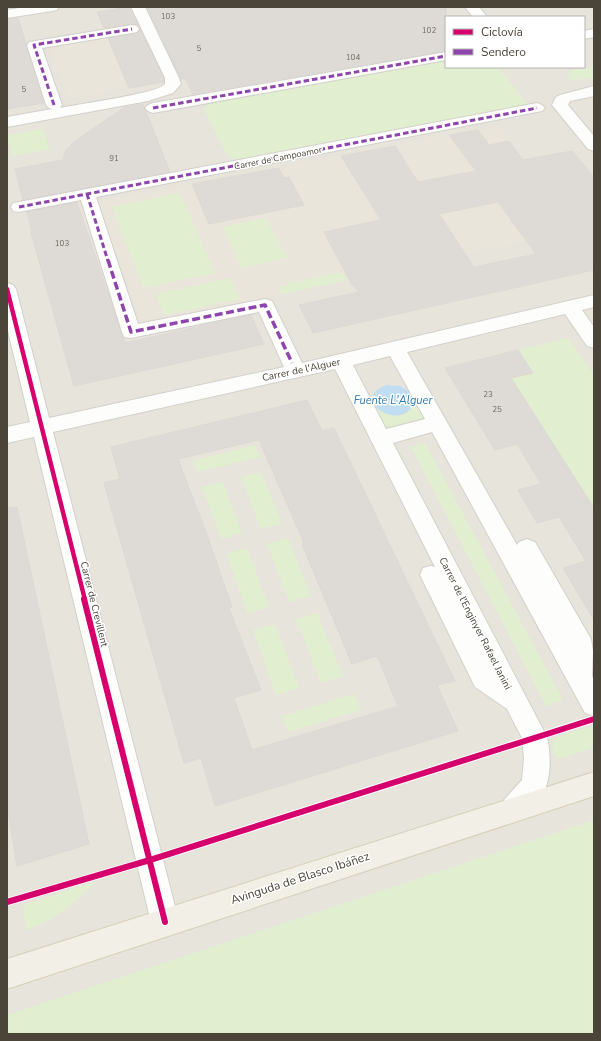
<svg xmlns="http://www.w3.org/2000/svg" width="601" height="1041" viewBox="0 0 601 1041" font-family="'Nunito Sans',sans-serif">
<rect width="100%" height="100%" fill="#f4f2ee"/>
<path fill="#e7e4dc" fill-rule="evenodd" d="M7,7H594V1034H7ZM446,17H584V67H446Z"/>
<g fill="#eae5da">
<polygon points="130,34 153,83 69,98 50,47"/>
<polygon points="497,126 578,230 401,268 395,261 342,272 348,280 141,324 98,202"/>
</g>
<g fill="#e1eecf">
<polygon points="446,60 446,67 498,67 527,103 522,106 240,160 232,159 227,155 205,111 206,106 211,103"/>
<polygon points="587,67 594,68 594,77 571,81 567,78 571,70"/>
<polygon points="43,129 50,149 12,156 7,135"/>
<polygon points="180,193 215,273 143,288 112,207"/>
<polygon points="266,218 287,258 241,268 223,227"/>
<polygon points="342,272 348,280 282,294 280,289 281,287 290,283"/>
<polygon points="231,278 240,299 164,315 156,294"/>
<polygon points="568,338 594,374 594,508 511,378 533,373 518,350"/>
<polygon points="414,399 426,419 386,429 373,404 377,409 382,412"/>
<polygon points="425,443 563,700 546,706 411,447"/>
<polygon points="255,445 260,457 197,472 193,461"/>
<polygon points="261,472 282,524 261,529 241,477"/>
<polygon points="223,482 242,533 221,539 202,487"/>
<polygon points="288,538 311,596 289,602 267,544"/>
<polygon points="247,548 269,607 247,613 227,554"/>
<polygon points="317,613 343,676 321,683 296,619"/>
<polygon points="275,624 299,688 276,695 253,630"/>
<polygon points="354,694 361,710 288,732 282,716"/>
<path d="M588,727L594,731V747L563,758H557C550,752 553,746 553,738Z"/>
<polygon points="594,820 594,1034 7,1034 7,1015"/>
<path d="M96,881C76,903 55,920 26,930L23,908L26,904Z"/>
</g>
<path fill="#c0ddf1" d="M387,385L400,386L410,392L414,402C403,435 346,399 387,385Z"/>
<g fill="#dedbd6" stroke="#dcd9d4" fill-rule="evenodd">
<polygon points="129,7 138,25 132,24 104,28 97,12"/>
<polygon points="147,7 446,7 446,51 193,94 185,78 181,79"/>
<polygon points="18,18 44,103 7,109 7,19"/>
<polygon points="140,30 164,78 164,82 129,88 108,38 137,33"/>
<polygon points="143,104 170,172 23,200 15,169 63,160 66,150 75,141 125,107"/>
<path d="M478,130L489,145L509,141L523,160L572,151L594,177V270L313,333L299,305L359,292L351,283L324,232L381,220L341,156L395,146L418,182L476,171L449,135ZM498,202L536,254L474,267L439,214Z"/>
<polygon points="279,168 284,178 289,177 304,205 209,224 192,184"/>
<polygon points="77,202 125,343 251,315 264,344 74,386 31,233 32,232 27,212"/>
<polygon points="518,350 533,373 511,378 594,508 594,620 563,568 586,561 559,517 537,523 518,490 541,484 517,444 495,450 445,368"/>
<path d="M307,400L322,431L334,428L455,681L437,685L458,731L215,806L201,758L184,763L104,483L120,479L111,447ZM259,440L304,543L302,544L352,664L377,656L398,706L252,750L234,698L261,690L229,608L232,607L206,532L178,459Z"/>
<polygon points="17,507 89,844 17,866 7,805 7,508"/>
</g>
<g fill="none" stroke-linecap="round" stroke-linejoin="round">
<g stroke="#d2d0cb" stroke-width="2">
<g id="minor">
<polygon points="25,7 59,7 57,10 52,11 7,18 7,10"/>
<path d="M131,7H145L179,78L181,84L173,93L148,101L7,127V117L52,109L49,108L46,105L27,45L29,42L132,25L137,26L139,29L137,32L132,33L42,48L62,105L60,108C78,104 157,94 165,84V78Z"/>
<polygon points="465,7 479,7 487,17 473,17"/>
<polygon points="594,29 594,37 584,39 584,31"/>
<polygon points="446,52 446,60 153,113 148,111 145,108 148,105 153,103"/>
<polygon points="594,86 594,96 570,101 568,105 594,136 594,151 588,149 552,105 556,97 560,95"/>
<path d="M537,103L542,105L545,108L542,111L96,197L138,324L265,299L272,301L274,305L302,363L594,295V307L582,310L594,327V348L587,346L565,314L407,352L517,545L519,542L527,539L535,542L591,639L593,651L592,676L594,680V716L585,713L432,432L393,443L547,737C554,770 549,808 513,822L504,818L500,809L504,800L522,780L524,758L522,738L507,709L475,687L420,575L423,568L431,566L435,567L335,369L53,432L179,922L175,932L165,936L155,932L151,922L34,437L7,443V427L30,422L7,327V283L13,285L16,289L49,418L284,367L259,312L131,338L124,337L122,332L81,200L19,212L13,211L11,207L13,203L19,202ZM390,356L425,419L386,429L353,365Z"/>
</g>
</g>
<g stroke="#d6cebb" stroke-width="2">
<polygon id="major" points="594,772 594,796 7,989 7,959"/>
</g>
<use href="#minor" fill="#fdfdfc" fill-rule="evenodd"/>
<use href="#major" fill="#f2efe6" fill-rule="evenodd"/>
<g stroke="#8e44ad" stroke-width="3" stroke-dasharray="5.5 3" stroke-linecap="butt">
<polyline points="54,105 34,45 132,29"/>
<polyline points="153,108 446,56"/>
<polyline points="87,194 108,261"/>
<polyline points="19,207 537,108"/>
</g>
<polyline stroke="#8e44ad" stroke-width="3.5" stroke-dasharray="8 3.5" stroke-linecap="butt" points="108,260 131,332 265,305 292,363"/>
<g stroke="#fff" stroke-width="7">
<polyline id="cycleway-far1" points="7,289 85,600"/>
</g>
<g stroke="#fff" stroke-width="8">
<g id="cycleway">
<polyline points="84,599 165,922"/>
<polyline points="7,902 150,860 594,719"/>
</g>
</g>
<use href="#cycleway-far1" stroke="#d6006c" stroke-width="4.5"/>
<use href="#cycleway" stroke="#d6006c" stroke-width="6"/>
</g>
<g text-anchor="middle" stroke-width="3" stroke-linejoin="round" paint-order="stroke">
<g font-size="8" fill="#706a61">
<text x="168" y="19">103</text>
<text x="429" y="33">102</text>
<text x="199" y="51">5</text>
<text x="353" y="60">104</text>
<text x="24" y="92">5</text>
<text x="114" y="161">91</text>
<text x="62" y="246">103</text>
<text x="488" y="397">23</text>
<text x="497" y="412">25</text>
</g>
<g font-size="9" fill="#4b4439" stroke="#fff">
<text transform="translate(278 158) rotate(-11)" y="3">Carrer de Campoamor</text>
</g>
<g font-size="10" fill="#4b4439" stroke="#fff">
<text transform="translate(301 369) rotate(-12)" y="4">Carrer de l'Alguer</text>
<text transform="translate(95 604) rotate(76)" y="4">Carrer de Crevillent</text>
<text transform="translate(476 623) rotate(63)" y="4">Carrer de l'Enginyer Rafael Janini</text>
</g>
<g font-size="11" font-style="italic" fill="#2e7ab2" stroke="#fff">
<text x="393" y="404">Fuente L'Alguer</text>
</g>
<g font-size="12" fill="#4b4439" stroke="#fff">
<text transform="translate(300 878) rotate(-18)" y="4">Avinguda de Blasco Ibáñez</text>
</g>
</g>
<rect width="601" height="1041" fill="none" stroke="#4b4439" stroke-width="16"/>
<rect x="445" y="16" width="140" height="52" fill="#ffffff" stroke="#b7b4b0"/>
<rect x="453" y="29" width="20" height="6" fill="#d6006c" stroke="#b7b4b0"/>
<text x="481" y="36" font-size="12" fill="#4b4439">Ciclovía</text>
<rect x="453" y="49" width="20" height="6" fill="#8e44ad" stroke="#b7b4b0"/>
<text x="481" y="56" font-size="12" fill="#4b4439">Sendero</text>
</svg>
